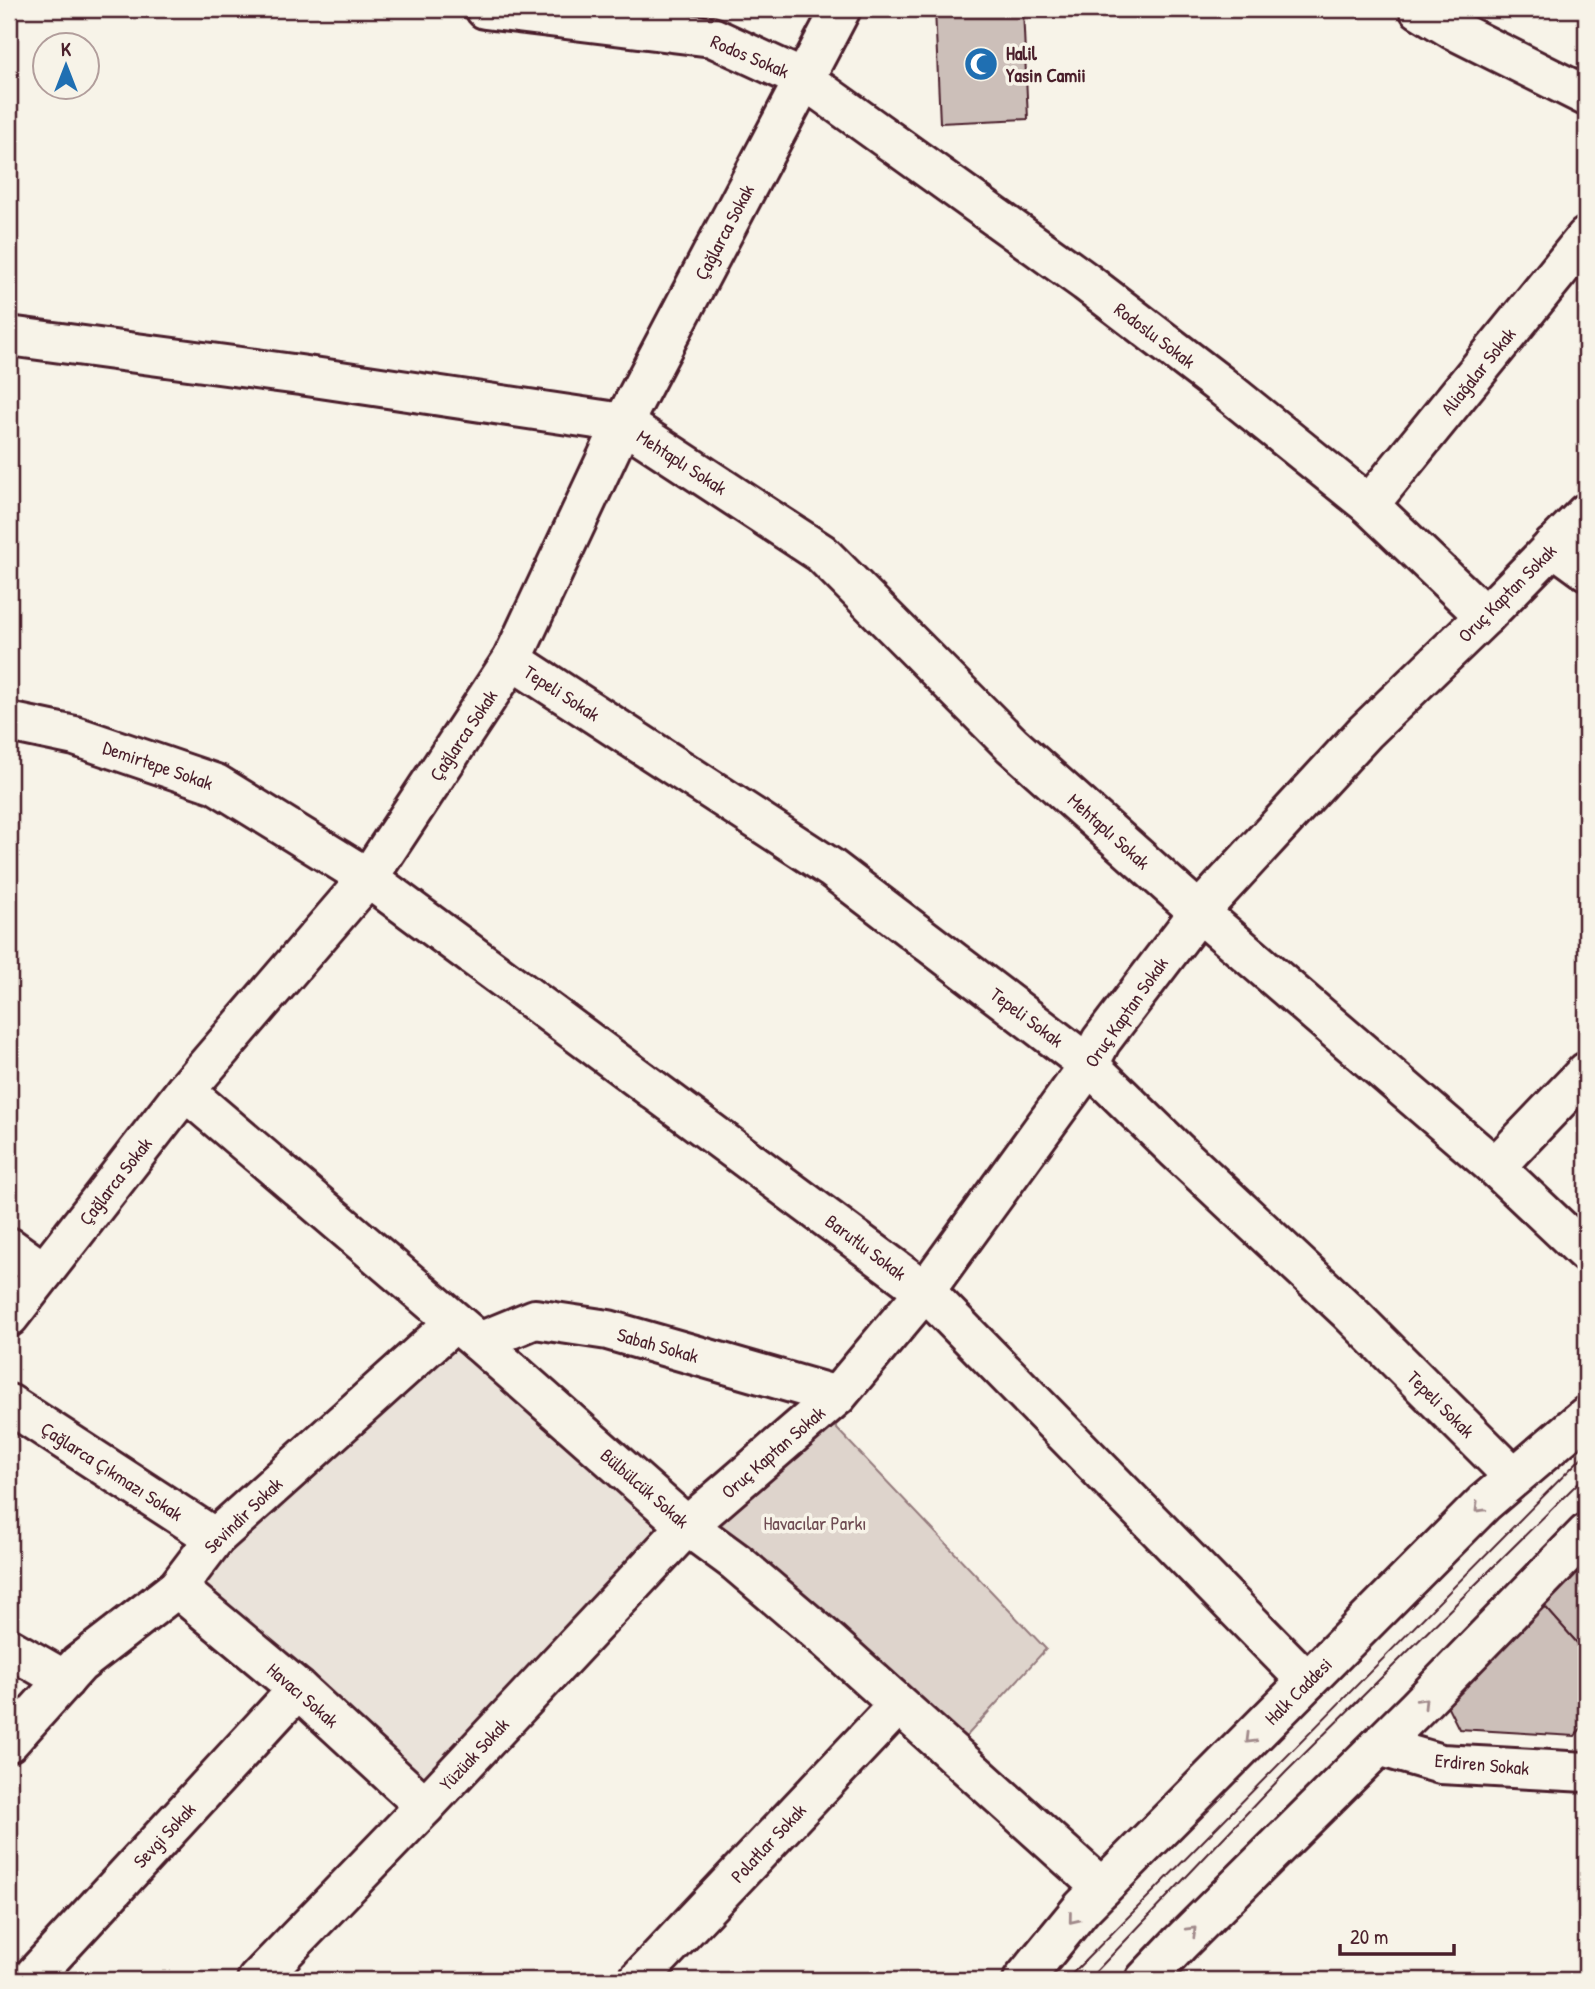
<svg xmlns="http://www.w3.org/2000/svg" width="1595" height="1989" viewBox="0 0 1595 1989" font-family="'Patrick Hand',sans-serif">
<rect width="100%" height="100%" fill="#f7f3e8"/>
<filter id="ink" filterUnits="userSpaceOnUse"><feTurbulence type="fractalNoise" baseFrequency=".0143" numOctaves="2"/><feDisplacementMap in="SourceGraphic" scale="14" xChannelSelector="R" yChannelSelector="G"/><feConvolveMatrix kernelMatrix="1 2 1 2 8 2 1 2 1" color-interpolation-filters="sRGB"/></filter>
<g filter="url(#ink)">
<polygon fill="#eae3da" points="455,1322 687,1526 425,1806 177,1588"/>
<polygon fill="#ded4cc" stroke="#947a7c" stroke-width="2" points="820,1411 1046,1649 952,1752 687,1526"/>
<g fill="#ccbfb9" stroke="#4a1f2b" stroke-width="2">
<polygon points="935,9 1023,9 1028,119 940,123"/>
<polygon points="1586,1557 1586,1653 1540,1601"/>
<polygon points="1540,1601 1586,1653 1586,1722 1575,1736 1459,1729 1444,1699"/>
</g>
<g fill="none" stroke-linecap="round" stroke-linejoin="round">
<g stroke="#4a1f2b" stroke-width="44">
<g id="minor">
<polyline points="485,9 712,37 805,80 1086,282 1219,384 1369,505 1485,616"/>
<polyline points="1419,9 1452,29 1586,96"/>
<polyline points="9,336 300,375 623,423 821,553 1012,745 1199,912 1495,1167 1586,1253"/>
<polyline points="1369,505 1586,237"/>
<polyline points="1553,546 1586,570"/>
<polyline points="512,660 831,868 1089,1065 1176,1150 1349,1312 1513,1476"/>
<polyline points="9,722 75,736 216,784 368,878 925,1291 1307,1681"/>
<polyline points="185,1091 479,1342 687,1526 736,1562 826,1639 1102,1888"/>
<polyline points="1495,1167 1586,1072"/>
<polyline points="9,1247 44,1272"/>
<polyline points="9,1317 185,1091 368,878 512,660 623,423 841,9"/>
<polyline points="479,1342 535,1319 608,1330 837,1396"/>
<polyline points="9,1404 215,1538"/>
<polyline points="177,1588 298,1689 425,1806"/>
<polyline points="9,1648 65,1680"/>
<polyline points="9,1742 79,1664 177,1588 215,1538 455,1322"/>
<polyline points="1379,1746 1441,1764 1586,1772"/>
<polyline points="30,1980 298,1689"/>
<polyline points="257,1980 425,1806 687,1526 837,1396 925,1291 1089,1065 1101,1041 1199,912 1365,732 1485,616 1586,513"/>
<polyline points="638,1980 898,1705"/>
</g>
</g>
<g stroke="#4a1f2b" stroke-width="44">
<g id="major">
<polyline points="1023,1980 1082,1908 1484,1503 1586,1416"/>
<polyline points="1145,1980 1181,1942 1417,1708 1586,1534"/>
</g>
</g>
<use href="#minor" stroke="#f7f3e8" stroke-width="38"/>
<use href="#major" stroke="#f7f3e8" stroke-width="38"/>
<g stroke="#4a1f2b" stroke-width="2">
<polyline points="1066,1980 1586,1453"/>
<polyline points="1088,1980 1286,1772 1586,1475"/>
</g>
</g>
<defs><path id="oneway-chevron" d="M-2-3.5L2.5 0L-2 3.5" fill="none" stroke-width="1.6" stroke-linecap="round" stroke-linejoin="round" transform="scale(1.75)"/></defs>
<g stroke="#a0898a">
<use href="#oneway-chevron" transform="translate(1479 1508) rotate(135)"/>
<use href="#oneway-chevron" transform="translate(1423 1702) rotate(-46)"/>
<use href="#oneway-chevron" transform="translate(1250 1739) rotate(135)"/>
<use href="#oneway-chevron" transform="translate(1073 1919) rotate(129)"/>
<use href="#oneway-chevron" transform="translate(1192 1931) rotate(-45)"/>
</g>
</g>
<defs>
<g id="mosque-disc" transform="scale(1.75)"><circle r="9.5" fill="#1f6fb2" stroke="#f7f3e8"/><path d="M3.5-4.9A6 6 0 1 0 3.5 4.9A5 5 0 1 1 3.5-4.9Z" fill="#fff"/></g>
</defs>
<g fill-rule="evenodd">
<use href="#mosque-disc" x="981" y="64"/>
</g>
<g text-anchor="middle" stroke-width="7" stroke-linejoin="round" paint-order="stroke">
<g font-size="19" font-weight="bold" fill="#4a1f2b" stroke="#f7f3e8" text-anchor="start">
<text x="1006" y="60">Halil<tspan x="1006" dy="22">Yasin Camii</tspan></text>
</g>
<g font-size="19" fill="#4a1f2b" stroke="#f7f3e8">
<text transform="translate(750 56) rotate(23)" y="7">Rodos Sokak</text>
<text transform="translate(724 232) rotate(-62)" y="7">Çağlarca Sokak</text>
<text transform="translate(1155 335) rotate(37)" y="7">Rodoslu Sokak</text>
<text transform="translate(1478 371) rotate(-51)" y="7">Aliağalar Sokak</text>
<text transform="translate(682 462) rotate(33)" y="7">Mehtaplı Sokak</text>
<text transform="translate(1507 593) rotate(-45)" y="7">Oruç Kaptan Sokak</text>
<text transform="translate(562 693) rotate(33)" y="7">Tepeli Sokak</text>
<text transform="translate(463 735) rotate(-56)" y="7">Çağlarca Sokak</text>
<text transform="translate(158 765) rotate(19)" y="7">Demirtepe Sokak</text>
<text transform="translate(1109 831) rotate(42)" y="7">Mehtaplı Sokak</text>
<text transform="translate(1126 1012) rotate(-55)" y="7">Oruç Kaptan Sokak</text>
<text transform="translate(1027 1017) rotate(37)" y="7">Tepeli Sokak</text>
<text transform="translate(115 1181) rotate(-52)" y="7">Çağlarca Sokak</text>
<text transform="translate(866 1247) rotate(37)" y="7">Barutlu Sokak</text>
<text transform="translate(658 1345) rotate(16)" y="7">Sabah Sokak</text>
<text transform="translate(1441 1404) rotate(45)" y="7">Tepeli Sokak</text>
<text transform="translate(773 1452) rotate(-41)" y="7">Oruç Kaptan Sokak</text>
<text transform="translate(112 1471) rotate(33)" y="7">Çağlarca Çıkmazı Sokak</text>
<text transform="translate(645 1488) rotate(41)" y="7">Bülbülcük Sokak</text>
<text transform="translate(243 1515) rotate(-44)" y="7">Sevindir Sokak</text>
<text transform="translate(1298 1691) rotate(-45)" y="7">Halk Caddesi</text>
<text transform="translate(303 1695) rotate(41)" y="7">Havacı Sokak</text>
<text transform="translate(474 1754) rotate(-47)" y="7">Yüzüak Sokak</text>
<text transform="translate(1482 1764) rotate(5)" y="7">Erdiren Sokak</text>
<text transform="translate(164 1835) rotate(-47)" y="7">Sevgi Sokak</text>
<text transform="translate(768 1843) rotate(-47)" y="7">Polatlar Sokak</text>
</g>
<g font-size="19" fill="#6f4c53" stroke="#f7f3e8">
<text x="815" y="1530">Havacılar Parkı</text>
</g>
</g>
<rect width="1595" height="1989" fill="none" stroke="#f7f3e8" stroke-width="35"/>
<rect x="18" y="18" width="1560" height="1954" fill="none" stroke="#4a1f2b" stroke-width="2.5" filter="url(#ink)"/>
<g transform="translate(66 66)"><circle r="33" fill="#f7f3e8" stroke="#b29e9c" stroke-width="2"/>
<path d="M0-5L12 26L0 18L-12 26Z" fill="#1f6fb2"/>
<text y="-10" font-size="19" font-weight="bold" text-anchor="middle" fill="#4a1f2b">K</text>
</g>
<path d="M1340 1944v10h114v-10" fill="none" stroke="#4a1f2b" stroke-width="3.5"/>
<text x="1350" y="1944" font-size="21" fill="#4a1f2b" stroke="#f7f3e8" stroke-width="5" paint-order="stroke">20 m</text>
</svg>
